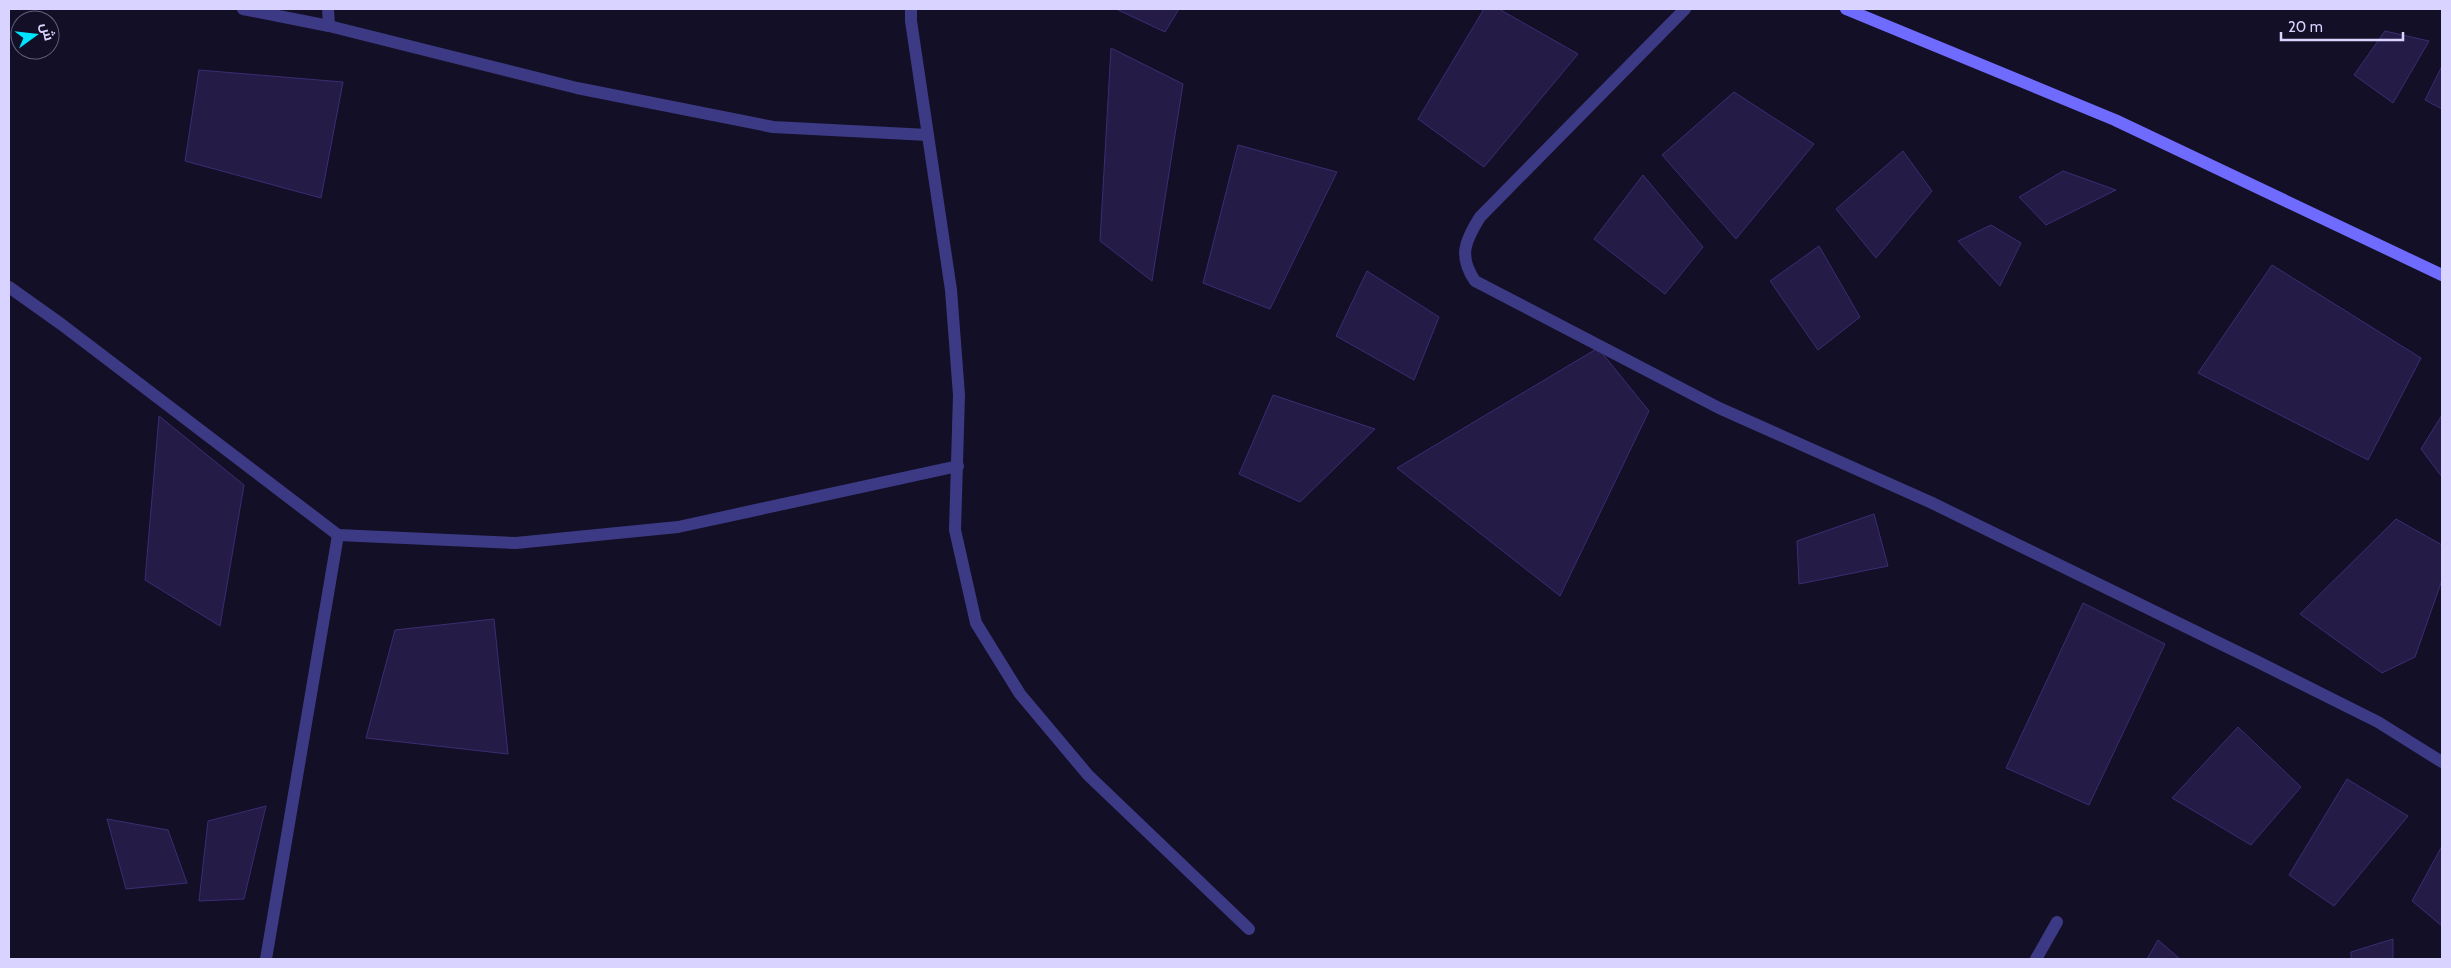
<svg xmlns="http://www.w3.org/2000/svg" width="2451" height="968" viewBox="0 0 2451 968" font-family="Cabin,Cairo,sans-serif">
<rect width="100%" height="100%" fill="#130f26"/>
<g fill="#241b47" stroke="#3b2d73">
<polygon points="1116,9 1179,9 1165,32"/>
<polygon points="1484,9 1499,9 1578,54 1484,167 1418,119"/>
<polygon points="2385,31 2429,41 2393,103 2354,75"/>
<polygon points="1111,48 1183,84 1152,281 1100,241"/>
<polygon points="2442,66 2442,109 2425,100"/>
<polygon points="199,70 343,82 321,198 185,161"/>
<polygon points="1734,92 1814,144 1736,239 1662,155"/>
<polygon points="1238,145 1337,172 1270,309 1203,283"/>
<polygon points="1903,151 1932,191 1876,258 1836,209"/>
<polygon points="2063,171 2116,190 2046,225 2019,197"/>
<polygon points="1643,175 1703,247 1665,294 1594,239"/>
<polygon points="1991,225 2021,243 2000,286 1958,241"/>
<polygon points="1819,246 1860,317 1818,350 1770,281"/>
<polygon points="2272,265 2421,358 2368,460 2198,373"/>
<polygon points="1367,271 1439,317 1414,380 1336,336"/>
<polygon points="1598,348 1649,411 1560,596 1397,468"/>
<polygon points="1273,395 1375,429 1300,502 1239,474"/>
<polygon points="2442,415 2442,477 2421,449"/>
<polygon points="159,416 244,485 220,626 145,580"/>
<polygon points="1874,514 1888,566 1799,584 1797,541"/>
<polygon points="2396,519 2442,545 2442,580 2415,657 2382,673 2300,614"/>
<polygon points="2083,603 2165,644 2089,805 2006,768"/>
<polygon points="494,619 508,754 366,738 395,630"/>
<polygon points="2238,727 2301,787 2251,845 2172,798"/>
<polygon points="2347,779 2408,816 2334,906 2289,875"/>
<polygon points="266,806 244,899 199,901 208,821"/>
<polygon points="107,819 168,830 187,883 126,889"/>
<polygon points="2442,846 2442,926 2412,901"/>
<polygon points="2393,939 2393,959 2351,959 2351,952"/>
<polygon points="2158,940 2180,959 2147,959"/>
</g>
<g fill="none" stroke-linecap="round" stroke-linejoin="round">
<g stroke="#3d3a85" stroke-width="12">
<polyline points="243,9 329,26 577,88 773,127 928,135"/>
<polyline points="328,9 329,26"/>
<polyline points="911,9 911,21 951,290 959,395 955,530 976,623 1020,694 1088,775 1249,929"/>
<path d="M1685,9L1480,217C1465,241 1458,256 1475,281L1719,408L1930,502L2258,662L2378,722L2442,762"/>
<polyline points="9,287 61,324 338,535"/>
<polyline points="266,959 338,535 516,543 678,527 958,466"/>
<polyline points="2036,959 2057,922"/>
</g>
<polyline stroke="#6f6bff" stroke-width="12" points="1846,9 2115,120 2442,275"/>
</g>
<rect width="2451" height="968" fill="none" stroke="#d9d4ff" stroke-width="20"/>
<g transform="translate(35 35) rotate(75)"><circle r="24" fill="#130f26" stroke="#625e7d"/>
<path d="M0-4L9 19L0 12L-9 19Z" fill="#00e5ff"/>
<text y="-8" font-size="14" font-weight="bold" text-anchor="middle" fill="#d9d4ff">ش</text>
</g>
<path d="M2281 32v8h122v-8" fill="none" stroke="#d9d4ff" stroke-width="2.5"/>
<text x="2288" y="32" font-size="15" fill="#d9d4ff" stroke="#130f26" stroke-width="4" paint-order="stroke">20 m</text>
</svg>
